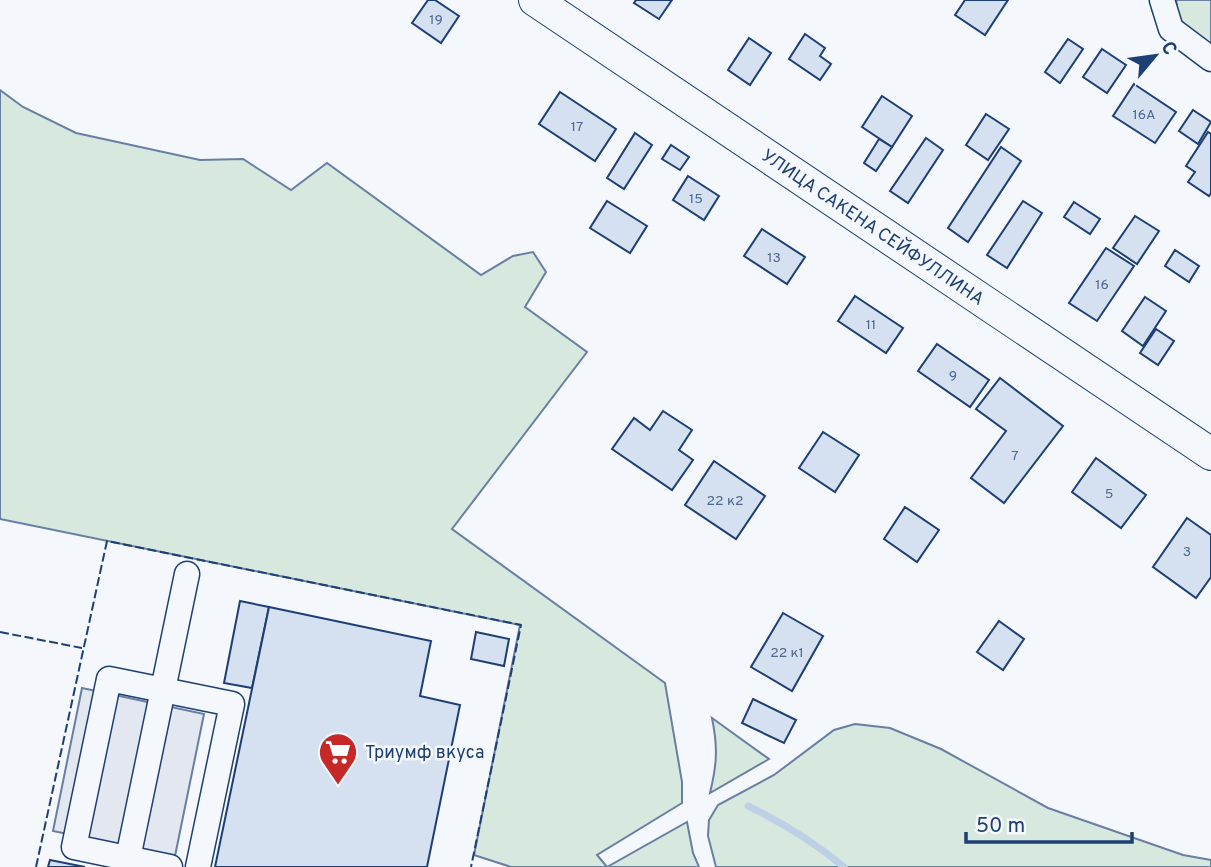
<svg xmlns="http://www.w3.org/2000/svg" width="1211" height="867" viewBox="0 0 1211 867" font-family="Overpass,sans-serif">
<rect width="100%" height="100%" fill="#f4f7fb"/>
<g fill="#d7e8df" stroke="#687fa3" stroke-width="2">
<polygon points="1176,0 1211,0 1211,49 1179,19"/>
<polygon points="0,90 23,107 76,133 200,160 243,159 291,190 327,163 481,275 513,256 533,252 546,272 525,307 587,352 452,529 665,683 682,782 682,803 597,855 607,867 687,822 693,853 699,867 511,867 474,855 520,625 0,519"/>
<path d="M712,718L769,759L710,793C717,764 718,747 712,718Z"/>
<polygon points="855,724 890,728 941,749 1048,808 1183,855 1211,860 1211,867 716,867 708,836 709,820 718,805 774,775 834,730"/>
</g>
<polygon fill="#e3e8f0" stroke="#687fa3" stroke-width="2" points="82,688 204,714 175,856 53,831"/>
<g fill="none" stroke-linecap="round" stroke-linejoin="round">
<path stroke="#bed0e5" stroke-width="7" d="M748,806C783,823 814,842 844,867"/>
</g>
<g fill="#d5e0f0" stroke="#1d3f73" stroke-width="2">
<polygon points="428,0 435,0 459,16 441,43 412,23"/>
<polygon points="636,0 672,0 659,19 634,3"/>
<polygon points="965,0 1008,0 985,35 955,15"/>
<polygon points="805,34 825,48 820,56 831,64 820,80 789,59"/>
<polygon points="749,38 771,53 750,85 728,70"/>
<polygon points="1068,39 1083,49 1060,83 1045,72"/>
<polygon points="1102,49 1126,65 1107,93 1083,77"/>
<polygon points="1134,84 1176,112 1155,143 1113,116"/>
<polygon points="560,92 616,129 595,161 539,124"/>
<polygon points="882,96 912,116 892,147 862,127"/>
<polygon points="1193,110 1211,122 1198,144 1179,131"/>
<polygon points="986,114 1009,129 988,160 966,145"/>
<polygon points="1208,132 1211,134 1211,193 1209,196 1188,182 1195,172 1186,166"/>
<polygon points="635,133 652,145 624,189 607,178"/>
<polygon points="926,138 943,150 908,203 890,191"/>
<polygon points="879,139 892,147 876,171 864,163"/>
<polygon points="671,145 689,157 680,170 662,159"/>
<polygon points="1001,147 1021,161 968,242 948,228"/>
<polygon points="688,176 719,196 704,220 673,200"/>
<polygon points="607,201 647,226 630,253 590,228"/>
<polygon points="1023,201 1042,213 1007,268 987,255"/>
<polygon points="1074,202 1100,219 1090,234 1064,217"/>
<polygon points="1135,216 1159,231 1137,264 1113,248"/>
<polygon points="762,229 805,257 787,284 744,256"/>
<polygon points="1106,248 1134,266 1097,321 1069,303"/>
<polygon points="1175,250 1199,266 1189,282 1165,266"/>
<polygon points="855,296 903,328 886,353 838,321"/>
<polygon points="1145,297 1166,311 1143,346 1122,331"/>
<polygon points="1156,329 1174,341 1158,365 1140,353"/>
<polygon points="937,344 989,380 970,407 918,371"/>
<polygon points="1000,378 1063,426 1004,503 971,478 1006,431 976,409"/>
<polygon points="663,411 692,430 679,450 693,460 672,490 612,449 634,418 650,430"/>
<polygon points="823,432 859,455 835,492 799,468"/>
<polygon points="1096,458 1146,495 1121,528 1072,492"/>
<polygon points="714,461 765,496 736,539 685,505"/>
<polygon points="905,507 939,530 917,562 884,539"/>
<polygon points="1187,518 1211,535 1211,577 1196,598 1153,567"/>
<polygon points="240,601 269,607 252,688 224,683"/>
<polygon points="269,607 431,641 420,696 460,705 427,867 215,867"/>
<polygon points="783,613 823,636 792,691 751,667"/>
<polygon points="999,621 1024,639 1003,670 977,652"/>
<polygon points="476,632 509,639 504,666 471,659"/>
<polygon points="753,699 796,720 784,743 742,723"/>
<polygon points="50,860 85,867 48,867"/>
</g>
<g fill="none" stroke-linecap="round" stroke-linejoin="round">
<g stroke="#1d3f73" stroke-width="27">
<g id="minor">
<polyline points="1162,0 1171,29 1211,59"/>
<polyline points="128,858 187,574"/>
<polyline points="170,867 74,847 109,679 232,704 198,867"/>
</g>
</g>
<g stroke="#1d3f73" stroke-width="34">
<polyline id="major" points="535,0 1211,454"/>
</g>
<use href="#minor" stroke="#f4f7fb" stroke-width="24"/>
<use href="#major" stroke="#f4f7fb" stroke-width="32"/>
<g stroke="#1d3f73" stroke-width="2" stroke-dasharray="9 3.5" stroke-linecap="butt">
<polyline points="0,632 82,648"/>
<polyline points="36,867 107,541 521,625 471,867"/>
</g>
</g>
<defs>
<g id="supermarket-pin" transform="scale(2.0125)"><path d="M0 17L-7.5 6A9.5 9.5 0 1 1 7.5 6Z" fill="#c62828" stroke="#f4f7fb"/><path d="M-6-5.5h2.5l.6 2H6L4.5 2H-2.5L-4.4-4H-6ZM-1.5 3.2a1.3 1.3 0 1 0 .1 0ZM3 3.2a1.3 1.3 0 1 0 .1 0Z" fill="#fff"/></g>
</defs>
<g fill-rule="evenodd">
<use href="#supermarket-pin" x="338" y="752"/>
</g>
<g text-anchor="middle" stroke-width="5" stroke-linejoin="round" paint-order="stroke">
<g font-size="14" fill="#4b6792">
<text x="436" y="24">19</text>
<text x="1144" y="119">16А</text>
<text x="577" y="131">17</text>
<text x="696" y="203">15</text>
<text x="774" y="262">13</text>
<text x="1102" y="289">16</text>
<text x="871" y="329">11</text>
<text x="953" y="380">9</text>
<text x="1015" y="460">7</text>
<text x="1109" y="498">5</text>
<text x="725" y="505">22 к2</text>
<text x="1187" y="556">3</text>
<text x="787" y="657">22 к1</text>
</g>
<g font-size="18" fill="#1d3f73" stroke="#f4f7fb">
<text transform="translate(873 227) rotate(34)" y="6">УЛИЦА САКЕНА СЕЙФУЛЛИНА</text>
</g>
<g font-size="18" fill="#1d3f73" stroke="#f4f7fb" text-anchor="start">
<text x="365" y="758">Триумф вкуса</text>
</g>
</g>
<g transform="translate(1155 56) rotate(61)" stroke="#f4f7fb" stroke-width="5" paint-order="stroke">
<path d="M0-5L12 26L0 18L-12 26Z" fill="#1d3f73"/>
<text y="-10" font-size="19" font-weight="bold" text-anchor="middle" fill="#1d3f73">С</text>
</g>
<path d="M966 832v10h166v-10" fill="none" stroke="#1d3f73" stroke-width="3.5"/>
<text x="976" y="832" font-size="21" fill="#1d3f73" stroke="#f4f7fb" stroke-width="5" paint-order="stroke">50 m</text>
</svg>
